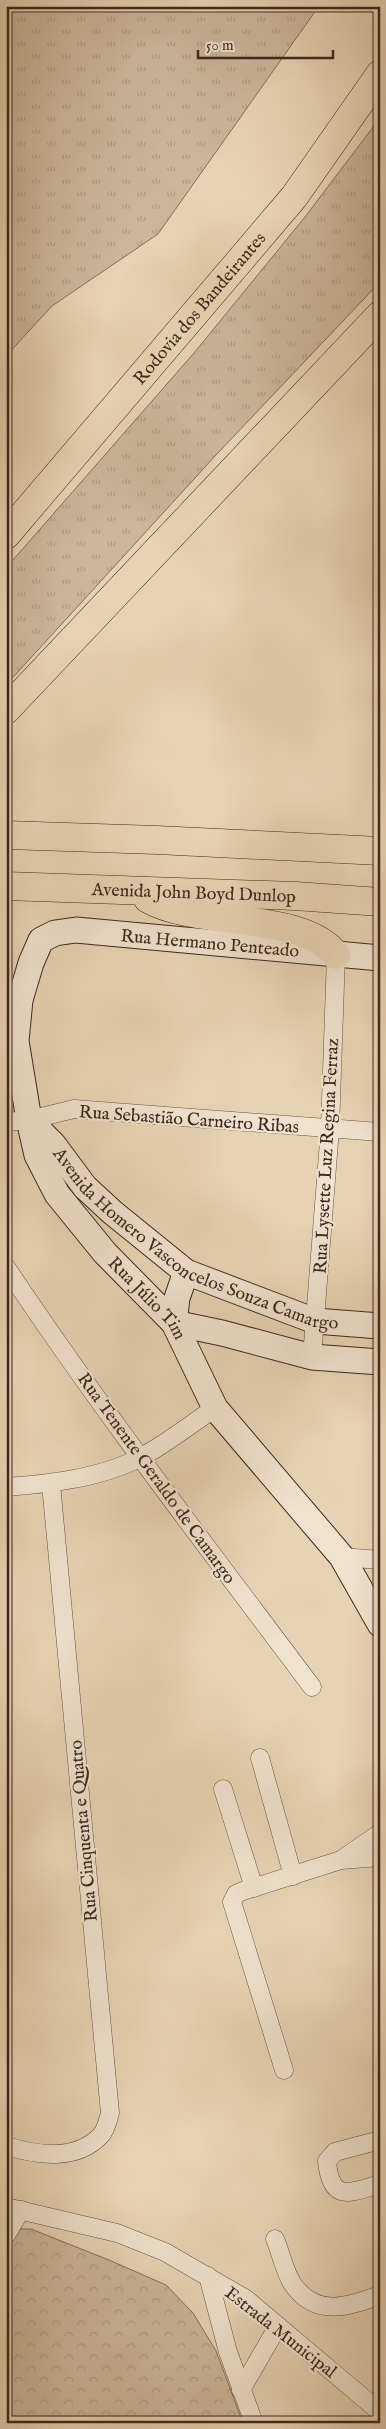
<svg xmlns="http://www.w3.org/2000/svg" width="386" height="2429" viewBox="0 0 386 2429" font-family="'IM FELL English',serif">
<defs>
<pattern id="grass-tufts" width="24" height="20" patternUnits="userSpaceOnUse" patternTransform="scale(1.25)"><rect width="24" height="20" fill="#cab69a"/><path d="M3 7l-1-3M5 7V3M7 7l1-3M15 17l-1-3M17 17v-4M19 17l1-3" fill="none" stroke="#ae9c84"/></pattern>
<pattern id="park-crowns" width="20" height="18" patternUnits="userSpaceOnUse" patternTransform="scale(1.25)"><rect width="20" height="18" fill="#cab69a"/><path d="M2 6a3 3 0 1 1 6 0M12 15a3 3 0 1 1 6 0" fill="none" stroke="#ae9c84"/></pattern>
</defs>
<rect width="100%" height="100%" fill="#e7d3b3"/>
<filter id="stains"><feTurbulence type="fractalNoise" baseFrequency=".004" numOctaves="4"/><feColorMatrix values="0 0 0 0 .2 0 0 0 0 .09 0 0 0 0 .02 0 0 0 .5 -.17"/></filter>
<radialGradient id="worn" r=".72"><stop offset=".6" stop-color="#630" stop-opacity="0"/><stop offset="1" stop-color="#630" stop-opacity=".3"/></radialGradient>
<g fill="url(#grass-tufts)" stroke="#846e5c">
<polygon points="6,6 319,6 158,234 52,306 6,356"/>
<polygon points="380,118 380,282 216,455 6,685 6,568 194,353 305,217"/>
</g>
<polygon fill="url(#park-crowns)" stroke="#846e5c" points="20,2229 31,2229 109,2260 166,2285 193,2313 216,2351 243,2423 6,2423 6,2247"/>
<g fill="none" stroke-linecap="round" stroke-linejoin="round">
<g stroke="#685243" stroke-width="19">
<g id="street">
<polyline points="6,1122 29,1120 74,1109 380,1132"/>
<path d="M6,1267C102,1411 208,1548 312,1687"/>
<polyline points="312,1357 330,1129 336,955"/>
<path d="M6,1487C49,1484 102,1478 141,1457C166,1444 191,1424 215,1408"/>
<polyline points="342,1557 380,1560"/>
<polyline points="260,1758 293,1876"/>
<polyline points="223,1789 254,1888"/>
<polyline points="341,1860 380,1833"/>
<polyline points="284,2070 232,1902 236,1894 243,1891 341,1860 380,1857"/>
<path d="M380,2140L335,2152L327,2161C331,2203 349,2193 380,2184"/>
<path d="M6,2146C37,2155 76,2162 101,2135C106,2130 108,2120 110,2113L51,1484"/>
<polyline points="6,2207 117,2233 165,2252 246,2299 380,2412"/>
<polyline points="6,2235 21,2210"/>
<path d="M275,2239C281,2253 284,2270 292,2283C315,2318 348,2307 380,2295"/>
<polyline points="208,2276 228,2352 254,2423"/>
<polyline points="241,2390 278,2326"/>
</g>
</g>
<g stroke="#3d271e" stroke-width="27">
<g id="secondary">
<path id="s1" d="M380,958L76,930L55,933L41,940L31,963L20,1000L16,1041L29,1120L37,1155L57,1194L105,1253L174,1323L215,1408L342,1557L380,1624"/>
<path id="s2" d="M29,1120L53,1144L85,1187L112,1212L186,1272L315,1321L380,1326"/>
<polyline points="174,1323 222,1333 312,1357 380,1362"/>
<polyline points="174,1323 177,1298 186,1272"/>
</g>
</g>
<g stroke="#3d271e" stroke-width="29">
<g id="primary">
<polyline points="6,835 157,840 380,851"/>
<path id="s3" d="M6,886L295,896L380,902"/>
<path d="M148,899C196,927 303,911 336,955"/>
</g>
</g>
<g stroke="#3d271e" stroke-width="29">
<g id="highway">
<path id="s4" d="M6,535L294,197L380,74"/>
<polyline points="6,710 380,315"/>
</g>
</g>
<use href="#street" stroke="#efe2ce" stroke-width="18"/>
<use href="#secondary" stroke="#efe2ce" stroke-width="25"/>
<use href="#primary" stroke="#e7d3b3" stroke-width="28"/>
<use href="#highway" stroke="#e7d3b3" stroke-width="28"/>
</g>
<g text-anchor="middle" stroke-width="4.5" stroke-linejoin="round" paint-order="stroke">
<g font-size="18" fill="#3d271e" stroke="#efe2ce">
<text dy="6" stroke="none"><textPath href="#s4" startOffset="298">Rodovia dos Bandeirantes</textPath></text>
<text dy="6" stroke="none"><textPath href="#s3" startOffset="188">Avenida John Boyd Dunlop</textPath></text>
<text transform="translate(210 943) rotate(5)" y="6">Rua Hermano Penteado</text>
<text transform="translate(189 1119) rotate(4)" y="6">Rua Sebastião Carneiro Ribas</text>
<text transform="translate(326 1156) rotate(-87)" y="6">Rua Lysette Luz Regina Ferraz</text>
<text dy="6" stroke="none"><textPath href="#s2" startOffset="211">Avenida Homero Vasconcelos Souza Camargo</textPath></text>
<text dy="6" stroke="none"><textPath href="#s1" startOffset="745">Rua Júlio Tim</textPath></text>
<text transform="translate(157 1478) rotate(54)" y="6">Rua Tenente Geraldo de Camargo</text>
<text transform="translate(83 1831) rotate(-95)" y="6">Rua Cinquenta e Quatro</text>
<text transform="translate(281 2332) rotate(38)" y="6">Estrada Municipal</text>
</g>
</g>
<rect width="386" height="2429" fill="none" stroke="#e7d3b3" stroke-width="25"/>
<rect x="8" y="8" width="371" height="2414" fill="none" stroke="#3d271e" stroke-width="2.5"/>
<rect x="12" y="12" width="361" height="2404" fill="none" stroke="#3d271e"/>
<path d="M198 50v8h135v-8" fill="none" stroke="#3d271e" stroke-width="2.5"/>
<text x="206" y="50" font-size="15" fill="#3d271e" stroke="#efe2ce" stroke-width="4" paint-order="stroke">50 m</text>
<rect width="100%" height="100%" filter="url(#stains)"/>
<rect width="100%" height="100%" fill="url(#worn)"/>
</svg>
